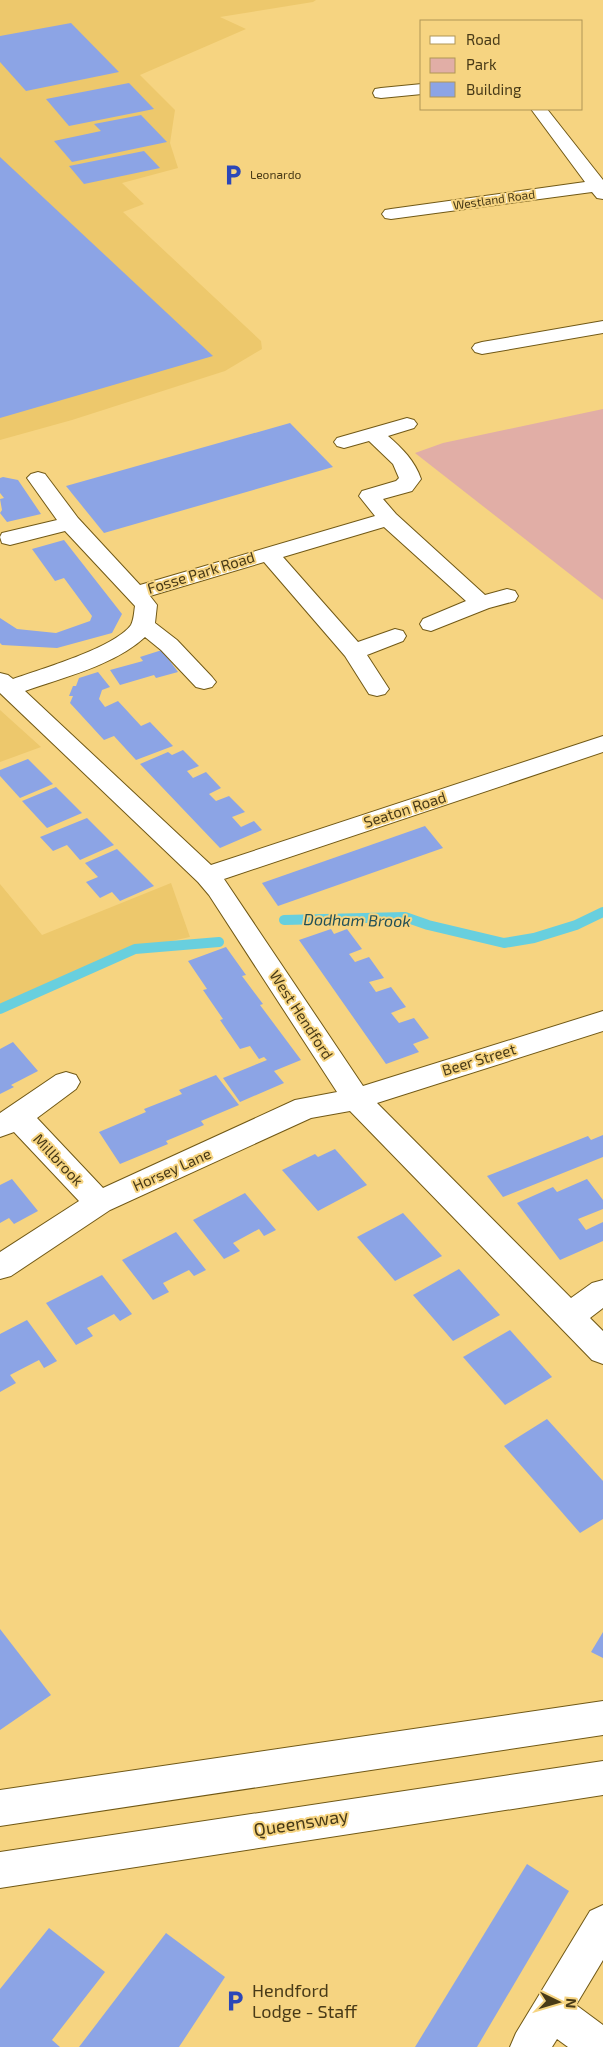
<svg xmlns="http://www.w3.org/2000/svg" width="603" height="2047" viewBox="0 0 603 2047" font-family="'Exo 2',sans-serif">
<rect width="100%" height="100%" fill="#f6d481"/>
<g fill="#edc86c">
<polygon points="0,0 316,0 313,2 220,17 246,29 140,75 175,110 170,143 178,168 122,183 144,204 123,212 261,341 262,349 225,371 72,420 0,440"/>
<polygon points="0,710 41,747 0,762"/>
<polygon points="171,883 190,937 135,949 0,1009 0,884 42,935"/>
</g>
<polygon fill="#e1aea6" points="603,409 603,600 415,453 443,443"/>
<g fill="none" stroke-linecap="round" stroke-linejoin="round">
<g stroke="#68cfde" stroke-width="10">
<polyline points="284,920 405,917 428,925 504,943 534,938 576,925 603,912"/>
<polyline points="0,1009 135,949 219,942"/>
</g>
</g>
<g fill="#8ca4e5">
<polygon points="71,23 119,72 26,91 0,62 0,36"/>
<polygon points="129,83 154,109 69,126 46,99"/>
<polygon points="141,115 167,142 72,162 54,141 101,131 94,124"/>
<polygon points="144,151 160,168 84,184 69,166"/>
<polygon points="0,157 213,356 0,418"/>
<polygon points="290,423 333,467 104,533 66,486"/>
<polygon points="3,477 18,480 41,514 7,522 0,513 2,510 0,499 4,498 0,493 0,478"/>
<polygon points="64,540 122,614 112,633 57,648 2,645 0,643 0,618 17,629 56,633 90,621 92,616 64,578 55,581 32,549"/>
<polygon points="162,650 178,672 156,678 154,675 120,685 110,670 143,661 140,657"/>
<polygon points="98,672 110,687 102,690 99,699 105,707 118,701 141,726 150,722 173,746 136,760 114,736 104,740 70,703 73,696 69,696 73,686 76,686 79,678"/>
<polygon points="183,750 199,766 187,771 193,778 206,772 221,788 209,794 216,801 229,796 245,812 232,817 241,827 254,821 262,830 220,848 140,764 168,752 172,755"/>
<polygon points="28,759 53,784 20,798 0,776 0,770"/>
<polygon points="56,787 82,813 47,828 22,801"/>
<polygon points="87,818 114,845 80,860 67,845 53,851 40,837"/>
<polygon points="425,826 443,848 278,906 262,883"/>
<polygon points="117,849 154,886 120,901 112,892 100,898 86,882 98,877 85,863"/>
<polygon points="331,929 334,934 347,929 362,949 349,954 355,962 369,957 384,978 369,982 376,992 391,987 406,1007 391,1013 399,1023 414,1018 429,1038 413,1044 419,1052 386,1064 299,940"/>
<polygon points="226,947 246,975 242,976 263,1004 260,1005 301,1060 274,1071 284,1083 240,1102 223,1078 267,1060 264,1057 259,1059 250,1046 240,1049 220,1020 223,1019 203,990 207,989 188,961"/>
<polygon points="13,1042 38,1071 11,1085 14,1087 0,1094 0,1049"/>
<polygon points="216,1075 239,1105 201,1121 204,1125 166,1141 168,1144 120,1164 99,1132 146,1112 144,1109 182,1094 179,1090"/>
<polygon points="603,1135 603,1157 503,1197 487,1176 588,1136 591,1140"/>
<polygon points="335,1149 367,1185 318,1211 282,1170 315,1154 318,1157"/>
<polygon points="12,1179 38,1211 14,1224 9,1218 0,1223 0,1185"/>
<polygon points="587,1179 603,1200 603,1209 578,1219 586,1230 603,1222 603,1241 560,1260 517,1203 553,1187 557,1192"/>
<polygon points="245,1193 276,1230 264,1236 259,1229 233,1243 240,1251 224,1259 193,1220"/>
<polygon points="403,1213 442,1256 395,1281 357,1237"/>
<polygon points="176,1232 206,1270 194,1276 189,1270 163,1283 169,1292 153,1300 122,1260"/>
<polygon points="459,1269 500,1315 453,1341 413,1295"/>
<polygon points="102,1275 132,1314 120,1321 114,1314 87,1328 93,1336 76,1345 46,1303"/>
<polygon points="27,1320 57,1361 44,1368 39,1360 10,1375 16,1383 0,1392 0,1334"/>
<polygon points="510,1330 552,1377 505,1405 463,1357"/>
<polygon points="547,1419 603,1481 603,1519 580,1533 504,1446"/>
<polygon points="0,1629 51,1695 0,1730"/>
<polygon points="603,1632 603,1658 591,1652"/>
<polygon points="527,1864 569,1891 477,2047 415,2047"/>
<polygon points="49,1928 105,1972 52,2040 60,2047 0,2047 0,1989"/>
<polygon points="166,1933 225,1977 179,2047 79,2047"/>
</g>
<g fill="none" stroke-linecap="round" stroke-linejoin="round">
<g stroke="#715916" stroke-width="2">
<g id="street">
<polygon points="422,84 422,94 381,98 375,97 373,93 375,89 381,88"/>
<polygon points="531,109 547,109 603,180 603,199 597,198 592,192 391,219 385,218 382,214 385,210 391,209 585,182"/>
<polygon points="603,321 603,333 482,354 475,352 472,348 475,344 482,342"/>
<path d="M407,418L414,420L417,424L414,428L388,436C402,448 415,461 421,479L412,491L383,499L396,514L485,595L507,589L515,591L518,596L515,601L489,608L431,631L423,629L420,624L423,619L466,601L384,527L283,557L358,642L395,629L403,631L406,636L403,641L367,655L389,689L385,694L377,696L369,694L345,656L264,562L150,596L157,605L155,623L177,640L212,677L216,682L212,687L204,689L196,687L161,650L145,637C115,665 62,678 25,691L211,865L603,736V752L224,879L363,1086L603,1011V1031L377,1103L571,1298L592,1283L603,1280V1308L590,1318L603,1331V1364L592,1360L350,1111L311,1118L110,1210L11,1276L0,1279V1252L79,1201L14,1132L0,1137V1113L56,1075L66,1072L76,1075L80,1082L76,1089L37,1118L103,1188L295,1100L337,1092L209,895L198,882L0,693V673L8,675L13,679C41,669 114,648 131,625C134,619 134,612 135,606L65,531L10,545L2,543L0,537L2,533L57,520L27,478L31,474L38,472L45,474L78,518L140,585L375,516L359,496L362,491L396,481L399,478L393,464L369,441L344,448L337,446L334,442L337,438Z"/>
<polygon points="603,1905 603,1960 576,2005 603,2025 603,2047 568,2047 557,2039 552,2047 510,2047 516,2033 590,1911"/>
</g>
</g>
<g stroke="#715916" stroke-width="2">
<g id="highway">
<polygon points="603,1701 603,1735 0,1826 0,1790"/>
<polygon points="603,1761 603,1795 0,1888 0,1852"/>
</g>
</g>
<use href="#street" fill="#fff" fill-rule="evenodd"/>
<use href="#highway" fill="#fff" fill-rule="evenodd"/>
</g>
<defs>
<g id="parking-bare" transform="scale(1.725)"><path d="M-3.5-5.5H1a3.5 3.5 0 0 1 0 7H-1V5.5H-3.5ZM-1-3.4V-.6H.8a1.4 1.4 0 0 0 0-2.8Z" fill="#2c47b8" stroke="#f6d481" stroke-width="2.5" paint-order="stroke"/></g>
</defs>
<g fill-rule="evenodd">
<use href="#parking-bare" x="233" y="175"/>
<use href="#parking-bare" x="235" y="2001"/>
</g>
<g text-anchor="middle" stroke-width="4" stroke-linejoin="round" paint-order="stroke">
<g font-size="12" fill="#483a17" stroke="#f6d481" text-anchor="start">
<text x="250" y="179">Leonardo</text>
</g>
<g font-size="12" fill="#483a17" stroke="#f6d481">
<text transform="translate(494 200) rotate(-8)" y="4">Westland Road</text>
</g>
<g font-size="15" fill="#483a17" stroke="#f6d481">
<text transform="translate(201 573) rotate(-17)" y="5">Fosse Park Road</text>
<text transform="translate(405 810) rotate(-18)" y="5">Seaton Road</text>
<text transform="translate(301 1015) rotate(57)" y="5">West Hendford</text>
<text transform="translate(479 1060) rotate(-17)" y="5">Beer Street</text>
<text transform="translate(58 1160) rotate(47)" y="5">Millbrook</text>
<text transform="translate(172 1170) rotate(-24)" y="5">Horsey Lane</text>
</g>
<g font-size="16" font-style="italic" fill="#225056" stroke="#f6d481">
<text transform="translate(357 920) rotate(1)" y="6">Dodham Brook</text>
</g>
<g font-size="18" fill="#483a17" stroke="#f6d481">
<text transform="translate(301 1823) rotate(-9)" y="6">Queensway</text>
</g>
<g font-size="18" fill="#483a17" stroke="#f6d481" text-anchor="start">
<text x="252" y="1997">Hendford<tspan x="252" dy="21">Lodge - Staff</tspan></text>
</g>
</g>
<rect x="420" y="20" width="162" height="90" fill="#f6d481" stroke="#b09657"/>
<rect x="430" y="36" width="25" height="8" fill="#ffffff" stroke="#b09657"/>
<text x="466" y="45" font-size="15" fill="#483a17">Road</text>
<rect x="430" y="58" width="25" height="15" fill="#e1aea6" stroke="#b09657"/>
<text x="466" y="70" font-size="15" fill="#483a17">Park</text>
<rect x="430" y="82" width="25" height="15" fill="#8ca4e5" stroke="#b09657"/>
<text x="466" y="95" font-size="15" fill="#483a17">Building</text>
<g transform="translate(558 2002) rotate(95)" stroke="#f6d481" stroke-width="4" paint-order="stroke">
<path d="M0-4L9 19L0 12L-9 19Z" fill="#483a17"/>
<text y="-8" font-size="14" font-weight="bold" text-anchor="middle" fill="#483a17">N</text>
</g>
</svg>
